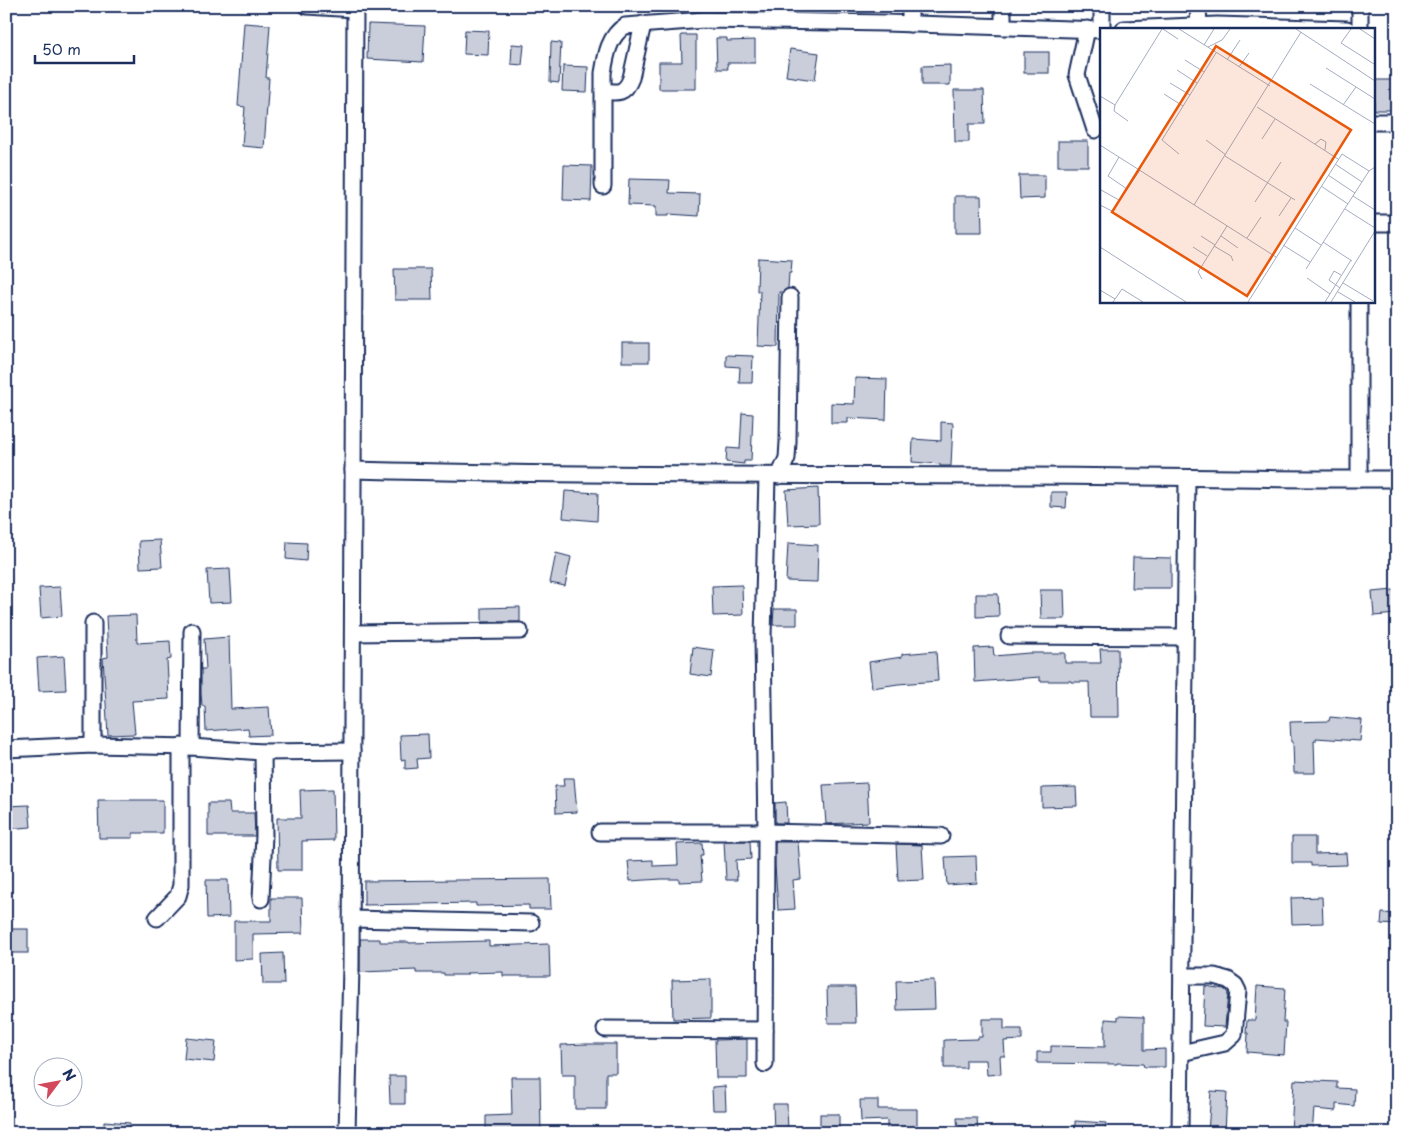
<svg xmlns="http://www.w3.org/2000/svg" width="1403" height="1139" viewBox="0 0 1403 1139" font-family="'Playpen Sans',sans-serif">
<rect width="100%" height="100%" fill="#fff"/>
<filter id="ink" filterUnits="userSpaceOnUse"><feTurbulence type="fractalNoise" baseFrequency=".02" numOctaves="2"/><feDisplacementMap in="SourceGraphic" scale="10" xChannelSelector="R" yChannelSelector="G"/><feConvolveMatrix kernelMatrix="1 2 1 2 8 2 1 2 1" color-interpolation-filters="sRGB"/></filter>
<g filter="url(#ink)">
<g fill="#caceda" stroke="#1b2f5e">
<polygon points="244,23 270,25 266,78 269,78 264,148 242,146 245,107 238,106"/>
<polygon points="368,24 425,26 423,62 367,59"/>
<polygon points="465,30 489,31 488,55 464,54"/>
<polygon points="681,35 696,35 696,89 659,89 659,62 682,62"/>
<polygon points="716,38 727,38 727,41 755,40 755,63 727,63 728,69 717,69"/>
<polygon points="551,42 561,43 559,83 550,82"/>
<polygon points="512,44 524,45 522,65 511,64"/>
<polygon points="790,49 819,53 815,80 786,76"/>
<rect x="1024" y="52" width="25" height="21"/>
<polygon points="950,65 950,85 922,85 922,66"/>
<polygon points="563,66 588,67 587,92 562,91"/>
<rect x="1374" y="80" width="20" height="30"/>
<polygon points="954,90 984,90 985,124 969,124 969,142 955,142"/>
<rect x="1058" y="141" width="30" height="25"/>
<polygon points="564,165 592,166 591,201 563,200"/>
<polygon points="1019,175 1045,175 1045,198 1020,199"/>
<polygon points="629,179 670,180 669,193 700,194 699,216 668,214 668,216 656,216 656,206 628,205"/>
<polygon points="955,196 981,196 982,233 955,233"/>
<polygon points="758,258 792,260 791,273 789,273 788,288 782,292 779,292 778,347 758,346 760,291 757,291"/>
<polygon points="394,269 431,269 432,300 395,300"/>
<rect x="622" y="343" width="27" height="19"/>
<polygon points="726,355 753,356 752,383 739,383 740,367 726,366"/>
<polygon points="855,378 887,379 886,420 848,418 848,423 831,423 831,403 854,404"/>
<polygon points="742,413 753,414 751,461 744,461 744,464 726,462 727,448 740,449"/>
<polygon points="941,422 953,423 951,466 940,466 940,464 912,462 913,439 941,441"/>
<polygon points="818,488 819,524 788,525 786,490"/>
<polygon points="565,491 598,493 597,521 563,518"/>
<polygon points="1051,492 1067,492 1066,508 1051,507"/>
<polygon points="160,540 162,567 140,568 139,541"/>
<polygon points="287,542 307,543 306,561 286,559"/>
<polygon points="788,543 818,545 817,582 786,581"/>
<polygon points="556,553 571,557 565,586 550,583"/>
<polygon points="1133,557 1171,558 1171,588 1132,588"/>
<polygon points="230,569 232,602 209,603 207,570"/>
<polygon points="742,585 743,615 713,616 712,586"/>
<polygon points="60,587 62,616 41,618 39,588"/>
<polygon points="1040,590 1064,590 1065,619 1041,619"/>
<polygon points="1394,590 1396,614 1374,616 1372,592"/>
<polygon points="976,594 998,594 999,616 976,617"/>
<polygon points="520,607 520,622 482,622 482,608"/>
<polygon points="774,609 797,609 797,625 773,625"/>
<polygon points="136,615 137,643 170,641 171,659 167,660 169,699 132,701 135,734 108,735 103,658 108,657 106,616"/>
<polygon points="229,637 231,709 269,707 271,735 249,736 248,728 206,731 205,706 202,706 201,693 201,669 206,669 204,639"/>
<polygon points="693,647 714,650 711,677 690,674"/>
<polygon points="993,647 994,656 1029,653 1065,653 1065,663 1101,663 1100,649 1118,649 1119,717 1090,717 1089,682 1071,682 1071,681 1040,681 1040,677 975,682 974,648"/>
<polygon points="936,651 938,681 898,684 872,688 869,662 902,657 902,654"/>
<polygon points="64,656 66,690 39,691 37,658"/>
<polygon points="1330,717 1362,720 1360,741 1316,738 1316,741 1314,741 1315,773 1294,773 1293,742 1291,742 1290,722 1329,721"/>
<polygon points="428,734 429,758 417,759 418,768 405,769 405,759 401,760 400,735"/>
<polygon points="563,778 574,778 577,812 556,813 555,786 564,786"/>
<polygon points="867,783 869,822 826,824 823,785"/>
<polygon points="1076,787 1077,806 1042,807 1042,788"/>
<polygon points="333,789 334,840 302,841 302,870 278,870 277,818 301,818 300,790"/>
<polygon points="98,800 163,800 163,833 133,833 133,838 99,838"/>
<polygon points="786,802 787,823 775,823 775,803"/>
<polygon points="208,803 229,803 230,813 254,813 255,836 208,836"/>
<polygon points="29,805 31,827 6,829 6,806"/>
<polygon points="1292,837 1315,837 1315,854 1346,853 1347,865 1311,866 1311,863 1292,863"/>
<polygon points="724,841 750,841 751,859 736,860 737,880 726,880"/>
<polygon points="775,842 798,842 801,879 793,880 795,909 778,910 775,865"/>
<polygon points="702,843 703,855 700,855 702,881 679,882 679,879 662,879 630,881 628,861 653,860 653,866 678,865 677,844"/>
<polygon points="896,844 922,845 924,880 898,881"/>
<polygon points="976,856 977,883 947,885 945,857"/>
<polygon points="550,879 551,909 529,909 529,905 476,906 476,903 364,905 364,881"/>
<polygon points="206,880 228,880 229,917 207,918"/>
<polygon points="1322,897 1323,923 1292,924 1291,898"/>
<polygon points="271,898 302,898 303,933 253,934 253,959 234,960 234,921 271,921"/>
<polygon points="1382,913 1397,914 1397,925 1381,924"/>
<rect x="6" y="929" width="22" height="24"/>
<polygon points="360,939 380,939 380,942 409,942 409,943 489,941 489,946 549,944 550,976 503,976 503,972 467,973 467,975 444,975 444,973 416,973 416,970 360,972"/>
<polygon points="283,953 284,984 263,984 262,954"/>
<polygon points="711,979 711,1018 673,1019 672,980"/>
<polygon points="934,980 935,1009 897,1010 896,981"/>
<polygon points="1205,986 1224,989 1228,993 1225,1027 1203,1026"/>
<polygon points="1257,986 1285,988 1283,1022 1286,1022 1284,1055 1247,1052 1248,1033 1246,1033 1247,1020 1255,1020"/>
<polygon points="827,987 855,987 856,1023 828,1023"/>
<polygon points="1118,1016 1144,1017 1144,1050 1165,1049 1165,1067 1144,1067 1143,1064 1117,1063 1117,1064 1037,1063 1037,1052 1051,1052 1051,1046 1105,1047 1105,1019 1118,1020"/>
<polygon points="982,1019 1004,1019 1004,1029 1022,1029 1022,1040 1004,1041 1005,1056 1000,1056 1001,1074 987,1075 986,1060 966,1060 966,1068 944,1068 944,1040 978,1039 978,1037 982,1037"/>
<polygon points="186,1038 216,1041 214,1062 184,1059"/>
<polygon points="747,1039 747,1078 716,1078 715,1040"/>
<polygon points="586,1044 616,1044 616,1073 606,1073 606,1109 575,1109 575,1075 562,1075 561,1045"/>
<polygon points="389,1076 405,1076 405,1104 390,1104"/>
<polygon points="511,1077 540,1077 541,1133 486,1133 486,1116 512,1115"/>
<polygon points="1294,1080 1337,1082 1337,1088 1355,1089 1354,1106 1336,1104 1336,1111 1314,1109 1312,1133 1291,1132"/>
<polygon points="725,1086 726,1110 713,1110 712,1087"/>
<polygon points="1211,1091 1227,1092 1225,1133 1208,1133"/>
<polygon points="860,1100 878,1100 878,1109 917,1109 917,1133 887,1133 887,1120 861,1121"/>
<polygon points="773,1104 787,1104 788,1133 774,1133"/>
<rect x="820" y="1114" width="19" height="19"/>
<polygon points="957,1118 977,1118 978,1133 958,1133"/>
<polygon points="104,1121 130,1123 130,1133 104,1133"/>
<polygon points="1075,1121 1106,1123 1105,1133 1075,1133"/>
</g>
<g fill="none" stroke-linecap="round" stroke-linejoin="round">
<g stroke="#1b2f5e" stroke-width="19">
<g id="minor">
<polyline points="307,6 355,9"/>
<polyline points="910,6 910,24"/>
<polyline points="1198,6 1199,26"/>
<polyline points="1003,27 1003,6"/>
<polyline points="1087,29 1077,75 1095,130"/>
<polyline points="1102,29 1102,6"/>
<polyline points="1124,29 1217,25 1347,29"/>
<polyline points="1360,29 1360,6"/>
<path d="M603,91C618,93 625,94 631,78L643,24"/>
<polyline points="1374,122 1397,122"/>
<path d="M603,186V73C606,55 609,36 625,26L704,20L885,23L1102,30"/>
<polyline points="1374,223 1397,223"/>
<path d="M353,470C577,476 801,475 1024,476C1149,476 1273,480 1397,479"/>
<polyline points="779,476 787,458 788,442 790,297"/>
<polyline points="1359,479 1359,301"/>
<polyline points="353,633 520,631"/>
<polyline points="1009,636 1185,637"/>
<polyline points="93,745 93,623"/>
<polyline points="191,747 192,631"/>
<polyline points="6,749 93,745 191,747 263,752 352,751"/>
<polyline points="600,832 766,832 941,836"/>
<polyline points="261,899 264,835 263,752"/>
<polyline points="157,918 178,896 181,885 181,746"/>
<polyline points="351,919 531,923"/>
<polyline points="605,1029 765,1030"/>
<polyline points="1181,1053 1225,1043 1234,1035 1238,991 1235,985 1228,980 1214,976 1182,976"/>
<polyline points="765,1064 766,832 763,638 767,476"/>
<polyline points="347,1133 351,966 355,6"/>
<polyline points="1180,1133 1187,478"/>
</g>
</g>
<use href="#minor" stroke="#fff" stroke-width="15"/>
</g>
</g>
<g transform="translate(1100 28)">
<rect width="275" height="275" fill="#fff"/>
<path fill="none" stroke="#a4acbf" stroke-width="1" d="M63,1L78,11M79,1L170,58M196,1L275,53M251,1L241,15L274,36M260,1L275,11M104,17L114,1M108,19L122,12L130,1M85,32L104,44M127,32L140,12M139,39L149,25M226,40L275,71M77,42L97,55M70,55L90,67M210,56L275,96M64,66L83,78M0,68L15,77M243,77L256,59M157,79L238,131M28,93L14,83L15,77L62,1M162,111L175,91M106,112L126,127M215,116L221,111L226,114L225,122M0,117L176,229M79,126L62,112L116,25M125,128L195,172M19,129L8,148L27,161M235,136L262,154M228,147L255,165M221,158L248,176M1,162L19,172M253,168L275,182M155,174L181,134M0,177L12,183L40,142M94,177L201,4M245,181L275,200M179,188L191,170M195,200L221,217M101,208L115,217M121,208L138,220M147,210L161,189M223,214L252,233M183,217L210,234M114,218L131,228L133,233M0,219L86,274M93,219L107,228M206,241L269,143L275,139M207,250L230,266M102,251L98,244L127,198M243,255L273,273M240,260L229,252L234,243L241,247M0,262L15,271M238,264L255,274M13,274L22,261L43,274M148,274L242,126L269,143M225,274L251,232M231,274L275,203"/>
<path fill="#e8590c" fill-opacity="0.15" stroke="#e8590c" stroke-width="2.5" d="M116,18L251,102L147,268L12,184Z"/>
<rect width="275" height="275" fill="none" stroke="#1b2f5e" stroke-width="2.5"/>
</g>
<rect width="1403" height="1139" fill="none" stroke="#fff" stroke-width="25"/>
<rect x="12" y="12" width="1378" height="1114" fill="none" stroke="#1b2f5e" stroke-width="2" filter="url(#ink)"/>
<g transform="translate(58 1082) rotate(58)"><circle r="24" fill="#ffffff" stroke="#a4acbf"/>
<path d="M0-4L9 19L0 12L-9 19Z" fill="#d1495b"/>
<text y="-8" font-size="14" font-weight="bold" text-anchor="middle" fill="#1b2f5e">N</text>
</g>
<path d="M35 55v8h99v-8" fill="none" stroke="#1b2f5e" stroke-width="2.5"/>
<text x="42" y="55" font-size="15" fill="#1b2f5e" stroke="#ffffff" stroke-width="4" paint-order="stroke">50 m</text>
</svg>
